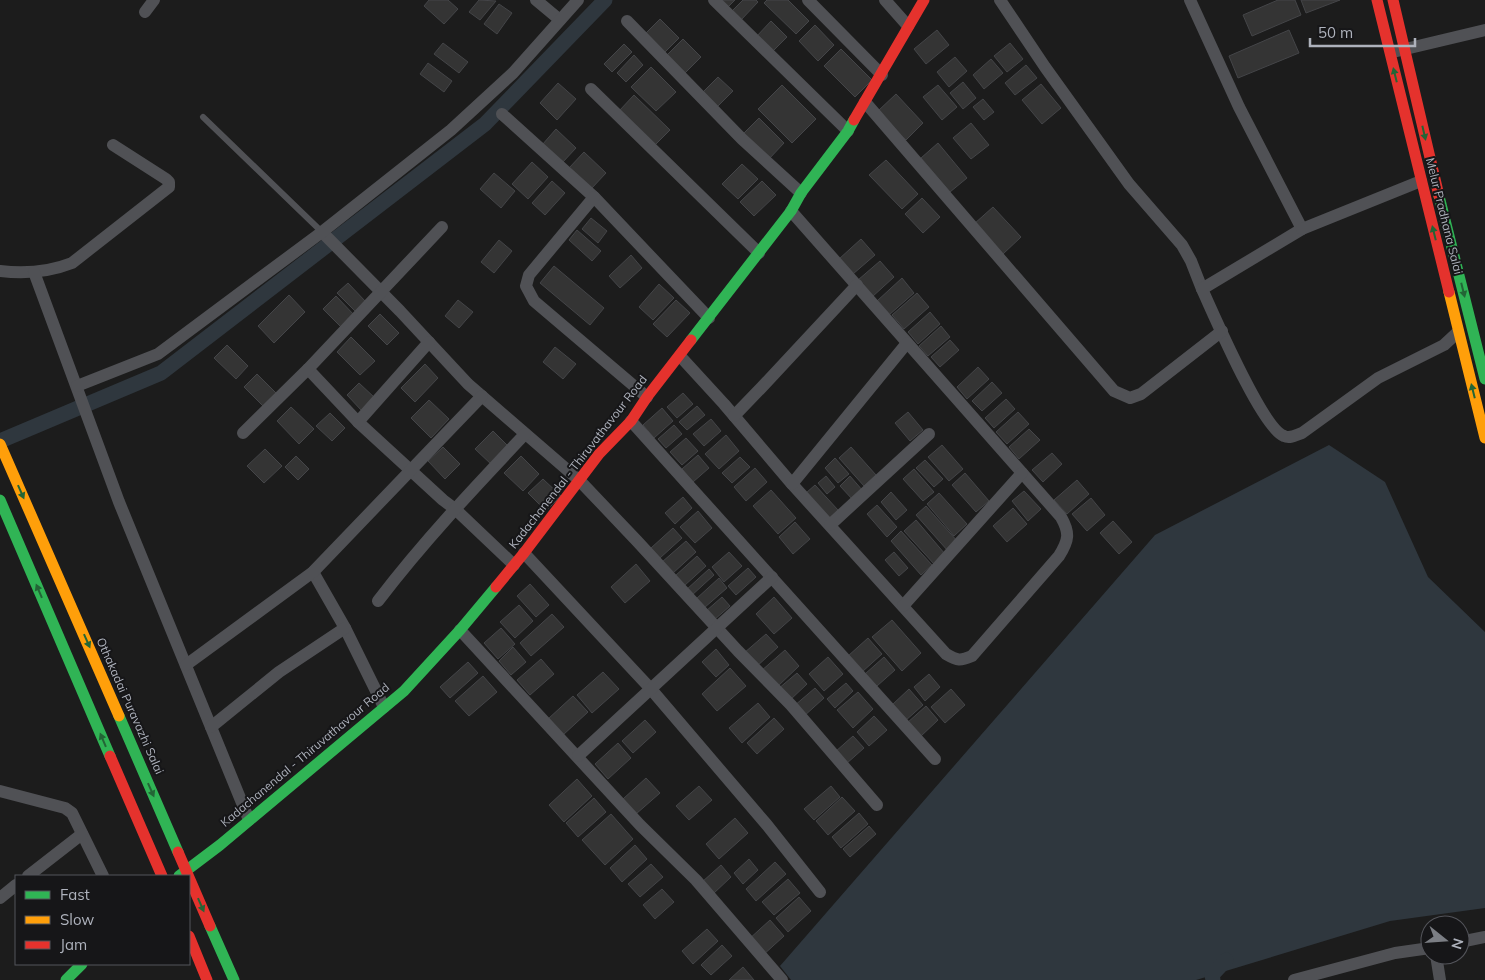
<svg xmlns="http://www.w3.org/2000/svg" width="1485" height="980" viewBox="0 0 1485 980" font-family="Mulish,sans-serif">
<rect width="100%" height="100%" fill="#1c1c1c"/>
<polygon fill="#2f373e" points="1329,445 1385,482 1428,577 1485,632 1485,908 1390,921 1196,980 791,980 780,966 1155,535"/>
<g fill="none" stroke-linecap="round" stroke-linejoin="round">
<g stroke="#2f373e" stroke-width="15">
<polyline points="0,441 161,373 485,124 605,0"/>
<polyline points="1213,980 1212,975 1226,960"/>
</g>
</g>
<g fill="#343434" stroke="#444548">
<polygon points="429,0 448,0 458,9 444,24 424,6"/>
<polygon points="479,0 496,1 480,20 469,12"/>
<polygon points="717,0 735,0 726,9"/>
<polygon points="743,0 756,0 758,2 740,21 731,12"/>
<polygon points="767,0 788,0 809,21 796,34 764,3"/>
<polygon points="1278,0 1295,0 1301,15 1252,36 1243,15"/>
<polygon points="1301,0 1340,0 1306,13"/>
<polygon points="499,4 512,13 497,34 484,24"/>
<polygon points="660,19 679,38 663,54 644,35"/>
<polygon points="771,21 787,37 771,53 756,37"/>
<polygon points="815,25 834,45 818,61 799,41"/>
<polygon points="937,30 949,45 926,64 914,49"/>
<polygon points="1289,30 1299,53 1238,78 1229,56"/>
<polygon points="683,39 701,57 684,74 666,56"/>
<polygon points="443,43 468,62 459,73 434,54"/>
<polygon points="1010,43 1023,59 1007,72 994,56"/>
<polygon points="624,44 632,52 612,72 604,64"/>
<polygon points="841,49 872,80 855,97 824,66"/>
<polygon points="634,55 643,65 626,82 617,73"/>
<polygon points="955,57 967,71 949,87 937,72"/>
<polygon points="991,59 1003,73 984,89 973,75"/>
<polygon points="428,63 452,81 444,92 420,74"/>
<polygon points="1026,65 1037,78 1015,95 1005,83"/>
<polygon points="651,67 676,92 656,111 631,87"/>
<polygon points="718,77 733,91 716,108 701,94"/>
<polygon points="963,82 976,98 963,109 950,93"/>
<polygon points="558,83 576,99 557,120 540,103"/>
<polygon points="1041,84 1061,108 1042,124 1022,100"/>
<polygon points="782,85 816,119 792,143 758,109"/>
<polygon points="938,85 957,107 942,120 923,97"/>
<polygon points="896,94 923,123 906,140 878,111"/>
<polygon points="634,95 670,130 654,146 619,111"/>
<polygon points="983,99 994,112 984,120 973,107"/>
<polygon points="759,118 784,143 768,160 742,135"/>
<polygon points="971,123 989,145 971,159 953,138"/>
<polygon points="556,129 576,148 562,163 542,145"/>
<polygon points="938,143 967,178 950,192 921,158"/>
<polygon points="584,152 606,173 591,189 569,168"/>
<polygon points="886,160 918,194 902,209 869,175"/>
<polygon points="532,162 548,177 528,199 512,184"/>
<polygon points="742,164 758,179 738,199 722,184"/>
<polygon points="494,173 515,191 501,208 480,189"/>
<polygon points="552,181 565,193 545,215 532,203"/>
<polygon points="762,181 776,195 754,216 740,202"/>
<polygon points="922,198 940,217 923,233 905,214"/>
<polygon points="993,207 1021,237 1003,254 974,224"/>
<polygon points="591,218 607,231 598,243 582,229"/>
<polygon points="577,230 601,251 592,261 569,240"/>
<polygon points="861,239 875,255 853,274 839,259"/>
<polygon points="499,240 512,251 494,273 481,262"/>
<polygon points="631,255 642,268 620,288 609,276"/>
<polygon points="880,261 894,277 872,297 858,280"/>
<polygon points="554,266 604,308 590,325 540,283"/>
<polygon points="902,278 914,293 889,315 877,301"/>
<polygon points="348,283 366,302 356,312 337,293"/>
<polygon points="659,284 674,298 653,320 639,307"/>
<polygon points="917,293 929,307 904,329 892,315"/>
<polygon points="289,295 305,312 274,343 258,326"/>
<polygon points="336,296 355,316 342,328 323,309"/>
<polygon points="458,300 473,312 459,328 445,316"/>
<polygon points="676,300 690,313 667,337 653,324"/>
<polygon points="930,312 940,324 918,344 908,332"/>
<polygon points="380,314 399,333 387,345 368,326"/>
<polygon points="941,326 950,337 928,356 919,346"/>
<polygon points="351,337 375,361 360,375 337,352"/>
<polygon points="950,340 959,350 940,367 931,357"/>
<polygon points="227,345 248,366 236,379 214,358"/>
<polygon points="555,347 576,364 563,379 543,362"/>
<polygon points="425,364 438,378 415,402 401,388"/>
<polygon points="978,367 989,379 967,399 957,387"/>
<polygon points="257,374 279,396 266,409 244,387"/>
<polygon points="992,382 1002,393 982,411 972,401"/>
<polygon points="359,383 375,398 362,411 347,395"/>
<polygon points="683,393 693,404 677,418 667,407"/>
<polygon points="1006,399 1015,409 994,428 985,418"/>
<polygon points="429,400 449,419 431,438 411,418"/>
<polygon points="697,406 705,415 687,430 679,422"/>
<polygon points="291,407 314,429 299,444 277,421"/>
<polygon points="662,408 673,421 654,438 643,425"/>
<polygon points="908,412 923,430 910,441 895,423"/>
<polygon points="1018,412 1029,424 1007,444 996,432"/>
<polygon points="330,413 345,428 332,441 316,426"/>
<polygon points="711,419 721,431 704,446 693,434"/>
<polygon points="674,425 682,434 666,448 658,439"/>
<polygon points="1029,429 1040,440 1019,459 1009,447"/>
<polygon points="493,431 509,447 492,465 475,449"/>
<polygon points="726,435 739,451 719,469 705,454"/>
<polygon points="686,438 698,451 682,465 670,452"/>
<polygon points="942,445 963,469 949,481 928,457"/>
<polygon points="443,447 460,464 445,479 428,461"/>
<polygon points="851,447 876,475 864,486 839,458"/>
<polygon points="265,449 282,466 264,483 247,466"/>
<polygon points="1052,453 1062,464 1043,482 1032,470"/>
<polygon points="698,455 709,468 693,482 682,469"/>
<polygon points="296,456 309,469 298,480 285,467"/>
<polygon points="521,456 539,474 523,491 504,473"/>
<polygon points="740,457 750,467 732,483 722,473"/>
<polygon points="835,458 849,474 838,483 825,468"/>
<polygon points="925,460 943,479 934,487 916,468"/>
<polygon points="755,468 767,482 746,501 734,487"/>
<polygon points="914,469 934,492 923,501 903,479"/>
<polygon points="965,473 989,501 976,512 952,485"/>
<polygon points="826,476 835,487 827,494 818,483"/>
<polygon points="850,476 863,491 853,500 840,486"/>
<polygon points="543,479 561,496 546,511 528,493"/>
<polygon points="1077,480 1089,494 1067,514 1054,500"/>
<polygon points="815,485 838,510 829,519 806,493"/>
<polygon points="771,490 796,518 778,534 753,506"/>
<polygon points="1024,491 1041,509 1028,521 1012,501"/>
<polygon points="891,492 907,510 896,520 881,502"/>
<polygon points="939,493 967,524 954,536 927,504"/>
<polygon points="683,497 692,508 675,524 665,513"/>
<polygon points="1091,498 1105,515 1087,531 1072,514"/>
<polygon points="877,505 897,527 887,537 867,514"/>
<polygon points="926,506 958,542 948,551 916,515"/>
<polygon points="1013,508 1027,524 1007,542 993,526"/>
<polygon points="698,511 712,528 695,543 680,527"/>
<polygon points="916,520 945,554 934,564 904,531"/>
<polygon points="1113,521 1132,542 1119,554 1100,533"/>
<polygon points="795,522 810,539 793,554 779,537"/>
<polygon points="673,528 682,538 660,558 651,548"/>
<polygon points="901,531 932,565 921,575 891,541"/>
<polygon points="686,541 696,552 672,574 662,562"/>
<polygon points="729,552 742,566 724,582 712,567"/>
<polygon points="894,552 908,568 899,576 885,560"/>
<polygon points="697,556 706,566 684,586 675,576"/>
<polygon points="636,564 650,581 625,603 611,587"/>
<polygon points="748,568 756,577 736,595 728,586"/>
<polygon points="709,569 714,575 691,596 686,590"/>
<polygon points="719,578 727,588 704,608 696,599"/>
<polygon points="530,584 549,605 536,617 517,596"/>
<polygon points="722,597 730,606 714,620 706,611"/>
<polygon points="774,597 792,618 774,634 756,614"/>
<polygon points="519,605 533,621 515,638 500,622"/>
<polygon points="552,614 564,627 531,656 520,643"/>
<polygon points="892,620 921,653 902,671 872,637"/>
<polygon points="501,628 515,644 498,659 484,643"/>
<polygon points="766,634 778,647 756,667 744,653"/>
<polygon points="868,638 882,654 862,672 848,656"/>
<polygon points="513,647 526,662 511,675 499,661"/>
<polygon points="716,649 729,665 716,677 702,662"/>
<polygon points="785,650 799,666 776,688 761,671"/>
<polygon points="828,657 843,674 824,691 809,674"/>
<polygon points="884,657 895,670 877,686 865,674"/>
<polygon points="541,659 554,674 530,695 517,680"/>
<polygon points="468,662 478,673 450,698 440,687"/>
<polygon points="730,668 746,686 717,711 702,694"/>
<polygon points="603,672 619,689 592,713 577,695"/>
<polygon points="797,673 807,684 789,701 778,689"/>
<polygon points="929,674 940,687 925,701 914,687"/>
<polygon points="483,676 497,692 469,716 455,701"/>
<polygon points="846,683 853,691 835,708 827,699"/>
<polygon points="815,688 824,698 803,717 794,706"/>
<polygon points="909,689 923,705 905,721 892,705"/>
<polygon points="951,689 965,705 945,723 931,707"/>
<polygon points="858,692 873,709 853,728 837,710"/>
<polygon points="573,696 588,712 563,735 548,719"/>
<polygon points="758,703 770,717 742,743 729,728"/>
<polygon points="926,706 938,720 920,737 907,723"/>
<polygon points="874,716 887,730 869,746 857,732"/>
<polygon points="774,718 784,729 757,754 747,743"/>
<polygon points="645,720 656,732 633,753 622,741"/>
<polygon points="853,736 864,748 846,764 835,752"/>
<polygon points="618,743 631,758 608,779 595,764"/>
<polygon points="646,778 660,793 636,814 623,799"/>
<polygon points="577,779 592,796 564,822 549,805"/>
<polygon points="699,786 712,800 689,820 676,806"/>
<polygon points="831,786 840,797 814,820 804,809"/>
<polygon points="842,797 855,811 828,835 816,821"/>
<polygon points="594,798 606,812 578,837 566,823"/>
<polygon points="859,813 868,824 841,848 832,837"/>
<polygon points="611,814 633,839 605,865 582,840"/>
<polygon points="735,818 748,833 719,859 706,844"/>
<polygon points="869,826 876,834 850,857 843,849"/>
<polygon points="635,845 647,859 622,882 610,868"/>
<polygon points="749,859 758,870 743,884 734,873"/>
<polygon points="775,862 786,874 756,901 746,889"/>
<polygon points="651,864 663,877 640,897 628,884"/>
<polygon points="721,865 731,877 713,894 702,882"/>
<polygon points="788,879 800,893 774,915 762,902"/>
<polygon points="662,889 674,902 655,919 643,905"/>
<polygon points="799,897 811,911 788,932 776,918"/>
<polygon points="770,920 784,936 762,956 748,940"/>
<polygon points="707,929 718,941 693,964 682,951"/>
<polygon points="722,945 732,956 711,975 701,965"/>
<polygon points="743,967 754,980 729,980"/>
</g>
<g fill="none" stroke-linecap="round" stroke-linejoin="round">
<polyline stroke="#505155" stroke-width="6" points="203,117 322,232"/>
<g stroke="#505155" stroke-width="12">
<polyline points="536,0 560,20"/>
<polyline points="714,0 848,131"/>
<polyline points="808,0 882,75"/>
<polyline points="885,0 908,26"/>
<polyline points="1000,0 1045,67 1129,184 1182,245 1191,261 1202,289"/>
<path d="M1190,0L1239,107L1302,229L1202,289C1214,315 1262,428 1284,436C1290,439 1296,435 1302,433L1378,378L1444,345L1458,332"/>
<polyline points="145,12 154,0"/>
<polyline points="627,21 742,139 801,193"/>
<polyline points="1397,51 1485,30"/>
<polyline points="591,89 759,253"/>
<polyline points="865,102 1114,391 1130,398 1141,394 1222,331"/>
<polyline points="502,114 594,197 709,318"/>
<polyline points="594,197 529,275 526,286 534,301 647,397"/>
<polyline points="1302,229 1421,181"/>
<polyline points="322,232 400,311 468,384 579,480 637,541 738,651 791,705 877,805"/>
<path d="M0,271C25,274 49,272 72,263L169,187V182L166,179L113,145"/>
<polyline points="34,272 119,502 249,820"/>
<path d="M680,356L724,404L792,484L946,654C958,661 960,661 972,656L1059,556C1069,540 1070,533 1061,517L791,211"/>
<polyline points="308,369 358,422 443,500 455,509 514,565"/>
<polyline points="77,386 158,354 322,232 451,130 513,73 578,0"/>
<polyline points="734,416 762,387 857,285"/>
<polyline points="631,421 935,759"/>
<polyline points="358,422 429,342"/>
<polyline points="243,433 308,369 442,227"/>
<polyline points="792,484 907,343"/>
<polyline points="830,525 929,434"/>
<polyline points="524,553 650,688 767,825 820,892"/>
<polyline points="313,572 345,628 384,707"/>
<path d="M378,601C423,542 474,488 525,434"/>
<polyline points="903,606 1022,473"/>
<polyline points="460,630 640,825 696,880 782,980"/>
<polyline points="186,665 313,572 482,396"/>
<polyline points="211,727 279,672 345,628"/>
<polyline points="578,756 772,577"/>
<polyline points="0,791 65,808 72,813 103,876"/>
<polyline points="28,876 82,834"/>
<polyline points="0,898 16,885"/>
<polyline points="1460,942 1485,937"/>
<polyline points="1436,955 1440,980"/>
<polyline points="1294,980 1395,953 1430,948"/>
</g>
<g stroke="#30b455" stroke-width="11">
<polyline points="1439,196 1485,379"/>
<polyline points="691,340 791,211 801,193 848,131 854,120"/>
<polyline points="0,500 110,756"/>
<polyline points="119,716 178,852"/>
<polyline points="179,876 220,845 404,691 460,630 496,587"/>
<polyline points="210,926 234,980"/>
<polyline points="66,980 82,964"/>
</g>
<g stroke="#ff9f0a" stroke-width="11">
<polyline points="1449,292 1485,438"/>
<polyline points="0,444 119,716"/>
</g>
<g stroke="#e5322d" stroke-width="11">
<polyline points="1377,0 1449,292"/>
<polyline points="1393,0 1439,196"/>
<polyline points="854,120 924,0"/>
<polyline points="496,587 524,553 599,454 631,421 647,397 691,340"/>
<polyline points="110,756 162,876"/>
<polyline points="189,936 207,980"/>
</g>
<polyline stroke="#e5322d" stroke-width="11" points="178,852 210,926"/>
</g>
<defs><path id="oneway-solid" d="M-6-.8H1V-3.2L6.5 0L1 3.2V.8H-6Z" transform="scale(1.25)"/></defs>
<g fill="#236536">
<use href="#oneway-solid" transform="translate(1395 75) rotate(-104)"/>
<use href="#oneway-solid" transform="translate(1424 133) rotate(77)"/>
<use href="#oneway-solid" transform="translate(1434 233) rotate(-104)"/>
<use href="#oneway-solid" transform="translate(1463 290) rotate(76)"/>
<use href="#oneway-solid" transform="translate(1473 391) rotate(-104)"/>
<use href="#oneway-solid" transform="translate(21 492) rotate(66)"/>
<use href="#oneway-solid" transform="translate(39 591) rotate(-113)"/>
<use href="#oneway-solid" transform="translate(87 641) rotate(66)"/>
<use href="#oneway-solid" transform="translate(103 740) rotate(-113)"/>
<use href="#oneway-solid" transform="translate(151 790) rotate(66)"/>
<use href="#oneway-solid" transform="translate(201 905) rotate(66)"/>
</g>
<g text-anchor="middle" stroke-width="4" stroke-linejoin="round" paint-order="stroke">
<g font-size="12" fill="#aeb2bc" stroke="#161618">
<text transform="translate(1444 216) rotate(76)" y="4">Melur Pradhana Salai</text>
<text transform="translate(578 462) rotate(-52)" y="4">Kadachanendal - Thiruvathavour Road</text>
<text transform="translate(130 706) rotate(66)" y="4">Othakadai Puravazhi Salai</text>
<text transform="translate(305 755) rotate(-40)" y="4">Kadachanendal - Thiruvathavour Road</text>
</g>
</g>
<rect x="15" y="875" width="175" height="90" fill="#161618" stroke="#53545a"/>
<rect x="25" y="891" width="25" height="8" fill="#30b455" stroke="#53545a"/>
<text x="60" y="900" font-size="15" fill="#aeb2bc">Fast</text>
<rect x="25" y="916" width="25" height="8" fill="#ff9f0a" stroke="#53545a"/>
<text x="60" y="925" font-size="15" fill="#aeb2bc">Slow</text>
<rect x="25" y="941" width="25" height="8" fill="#e5322d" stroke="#53545a"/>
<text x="60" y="950" font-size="15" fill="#aeb2bc">Jam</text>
<g transform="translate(1445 940) rotate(107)"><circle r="24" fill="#161618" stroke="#53545a"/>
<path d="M0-4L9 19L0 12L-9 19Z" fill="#7b7e84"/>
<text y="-8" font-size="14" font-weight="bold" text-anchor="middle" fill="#aeb2bc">N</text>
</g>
<path d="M1310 38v8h105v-8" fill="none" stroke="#aeb2bc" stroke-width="2.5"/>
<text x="1318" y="38" font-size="15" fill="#aeb2bc" stroke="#161618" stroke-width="4" paint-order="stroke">50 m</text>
</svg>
